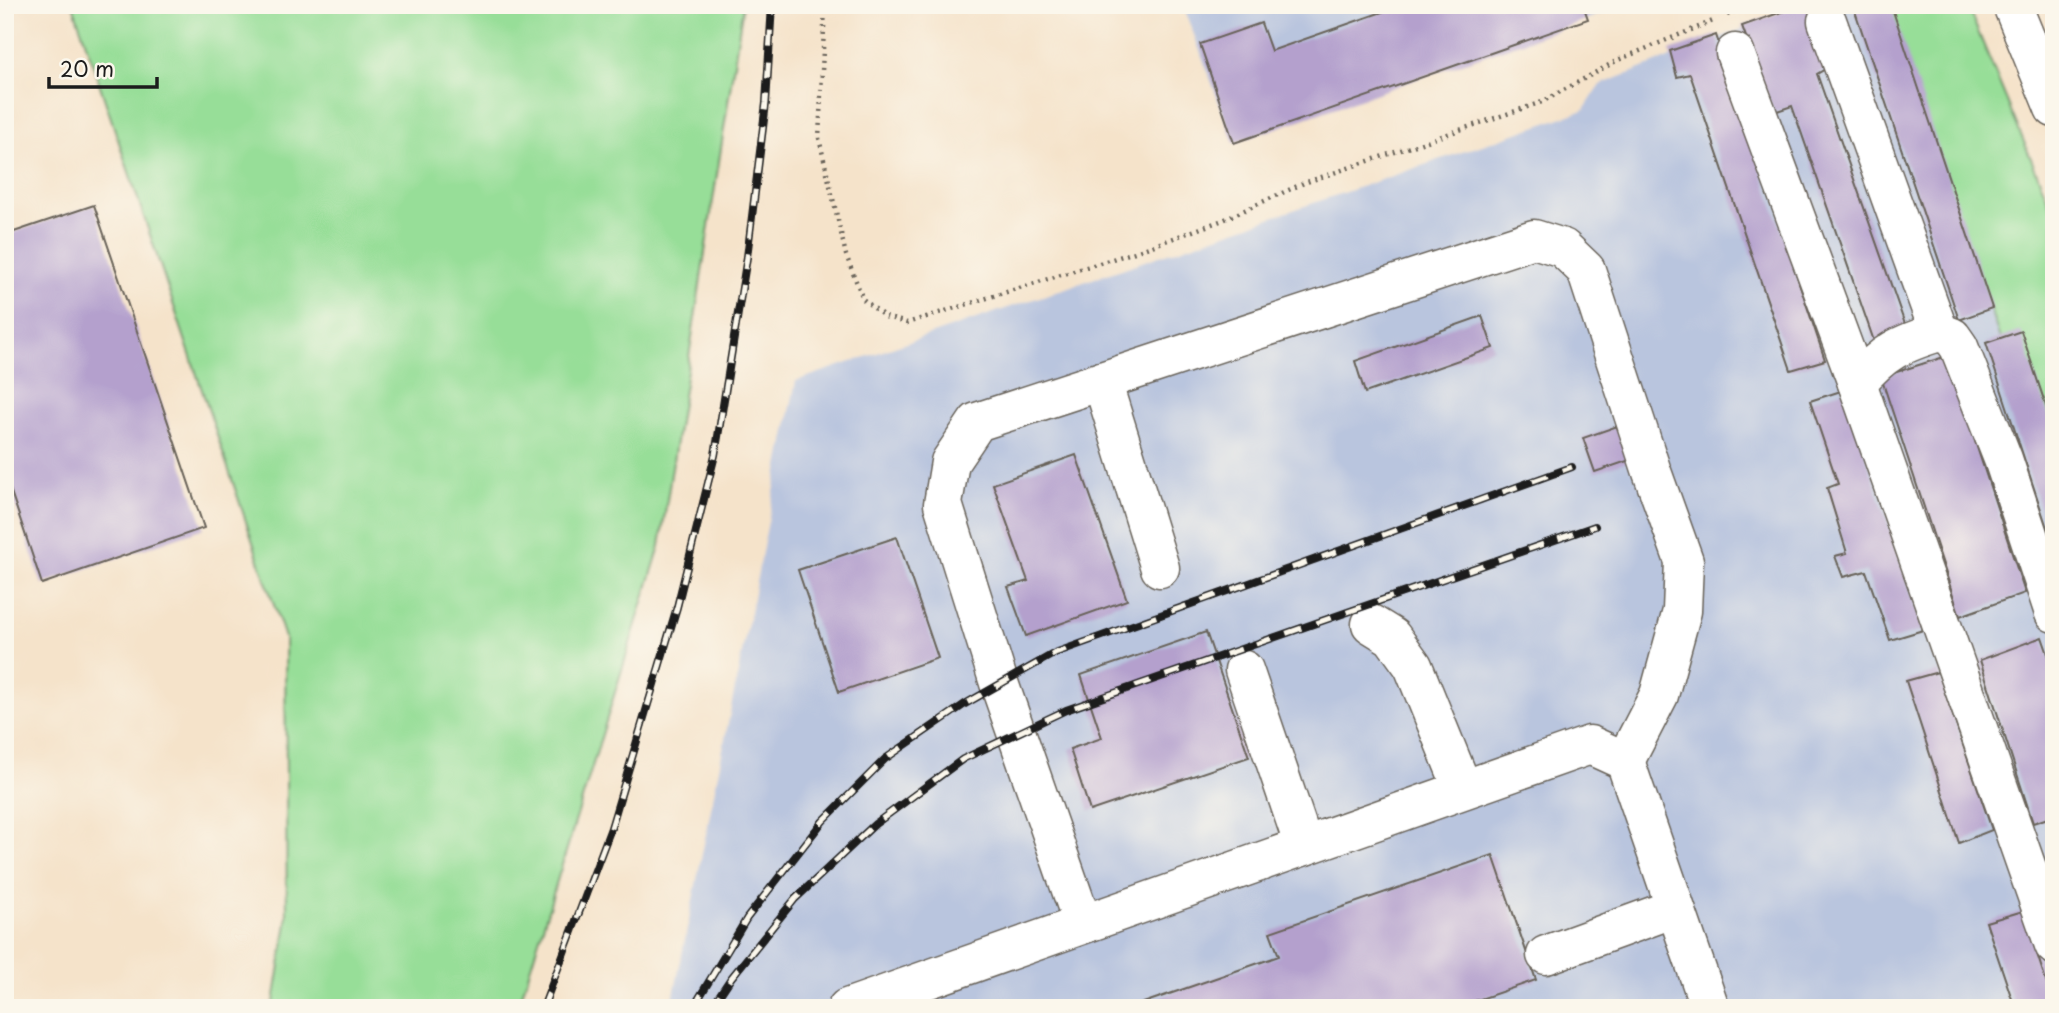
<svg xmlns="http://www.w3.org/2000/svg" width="2059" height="1013" viewBox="0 0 2059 1013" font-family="'Playpen Sans',sans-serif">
<rect width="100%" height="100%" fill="#fbf7ec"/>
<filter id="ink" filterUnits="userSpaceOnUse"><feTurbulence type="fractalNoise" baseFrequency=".0143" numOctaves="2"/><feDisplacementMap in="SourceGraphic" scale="14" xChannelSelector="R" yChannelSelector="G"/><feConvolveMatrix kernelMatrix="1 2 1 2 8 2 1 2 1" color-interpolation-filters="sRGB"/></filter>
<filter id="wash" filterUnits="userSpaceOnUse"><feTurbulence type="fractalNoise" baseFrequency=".00686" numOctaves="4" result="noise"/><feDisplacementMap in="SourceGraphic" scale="28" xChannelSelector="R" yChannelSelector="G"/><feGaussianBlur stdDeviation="1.57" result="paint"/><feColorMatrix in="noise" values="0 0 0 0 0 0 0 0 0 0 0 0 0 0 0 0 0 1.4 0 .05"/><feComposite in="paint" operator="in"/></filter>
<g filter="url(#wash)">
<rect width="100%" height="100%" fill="#f5e3ca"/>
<g fill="#b9c5de">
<polygon points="1183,5 1627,5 1234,143"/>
<polygon points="1803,5 1888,5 2000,339 2054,432 2054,1008 668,1008 673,1000 796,381 1584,110 1600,85"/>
</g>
<g fill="#97de98" stroke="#5a7d5a" stroke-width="2">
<polygon points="73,5 743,5 660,546 518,1008 273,1008 287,923 285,638"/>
<polygon points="1888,5 1967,5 2054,214 2054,432 2000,339"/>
</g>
<g id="blocks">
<g fill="#b4a0cd">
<polygon points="1402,5 1583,5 1588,19 1234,143 1200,44 1261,23 1271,51"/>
<polygon points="1801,5 1811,5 1832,65 1817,74 1907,330 1874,341 1792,106 1774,112 1742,26"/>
<polygon points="1853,5 1891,5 1992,308 1959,320"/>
<polygon points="1716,35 1825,360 1791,370 1690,74 1677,77 1670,51"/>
<polygon points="94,205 204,528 42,584 5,474 5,235"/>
<polygon points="1482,316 1493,348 1365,393 1355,361"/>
<polygon points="2021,331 2054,430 2053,546 1986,343"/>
<polygon points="1947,356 2025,593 1960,616 1881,377"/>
<polygon points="1844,390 1923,630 1890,640 1866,571 1843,577 1835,556 1847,553 1827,488 1838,484 1810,401"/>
<polygon points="1629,422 1642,456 1595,472 1583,438"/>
<polygon points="1076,455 1127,600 1026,636 1008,587 1028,581 993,484"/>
<polygon points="897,537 938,658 839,692 798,570"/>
<polygon points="1206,632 1249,757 1090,811 1070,749 1102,738 1081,675"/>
<polygon points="2042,637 2054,671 2054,816 2033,823 1980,660"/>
<polygon points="1938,672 1992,830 1959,843 1906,681"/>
<polygon points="1493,855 1536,980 1454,1008 1129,1008 1279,956 1270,932"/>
<polygon points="2023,911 2054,1006 2054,1008 2015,1008 1986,922"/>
</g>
</g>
</g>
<g filter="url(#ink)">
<use href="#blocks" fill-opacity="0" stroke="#686259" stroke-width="2"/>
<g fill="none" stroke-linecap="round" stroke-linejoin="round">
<g stroke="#686259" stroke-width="41">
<g id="minor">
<polyline points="1827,21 1939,332 1952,337 1959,347 2003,459 2054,613"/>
<polyline points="1735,53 1857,383 2054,945"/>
<polyline points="1102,381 1160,568"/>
<path d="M1857,383C1883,352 1900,344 1939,332"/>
<polyline points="1371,624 1392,637 1413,666 1463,789"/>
<polyline points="1244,670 1304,846"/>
<polyline points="1083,924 999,683 943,504 950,462 977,422 1534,239 1563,248 1586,270 1652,472 1684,561 1682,611 1659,695 1625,761"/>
<polyline points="1546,955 1675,908"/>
<polyline points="847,1008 1590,745 1625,761 1710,1008"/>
</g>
</g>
<g stroke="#686259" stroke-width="41">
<polyline id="major" points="2012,5 2054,108"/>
</g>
<g stroke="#686259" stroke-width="4.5" stroke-dasharray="2 5" stroke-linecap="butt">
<polyline points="825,5 819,138 846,255 863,299 885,317 907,323 1138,251 1223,220 1304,183 1542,102 1618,60 1713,21"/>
<polyline points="5,15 23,5"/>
<polyline points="1727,15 1750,5"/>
</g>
<use href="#minor" stroke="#fff" stroke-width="38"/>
<use href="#major" stroke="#fff" stroke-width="38"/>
<g stroke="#1c1c1c" stroke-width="8">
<g id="rail">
<polyline points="543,1008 611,828 677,607 715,455 747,257 766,103 772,5"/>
<polyline points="693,1008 747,918 823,821 885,759 965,704 1055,653 1572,467"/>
<polyline points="711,1008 731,978 795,899 875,824 963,759 1066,710 1595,526"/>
</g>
</g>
<use href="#rail" stroke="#fbf7ec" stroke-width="5" stroke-dasharray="16" stroke-linecap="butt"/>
</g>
</g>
<rect width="2059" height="1013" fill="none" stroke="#fbf7ec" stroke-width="28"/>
<path d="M49 77v10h108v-10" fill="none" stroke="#1c1c1c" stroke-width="3.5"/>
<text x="60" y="77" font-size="21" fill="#1c1c1c" stroke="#fbf7ec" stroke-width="5" paint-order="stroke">20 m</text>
</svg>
